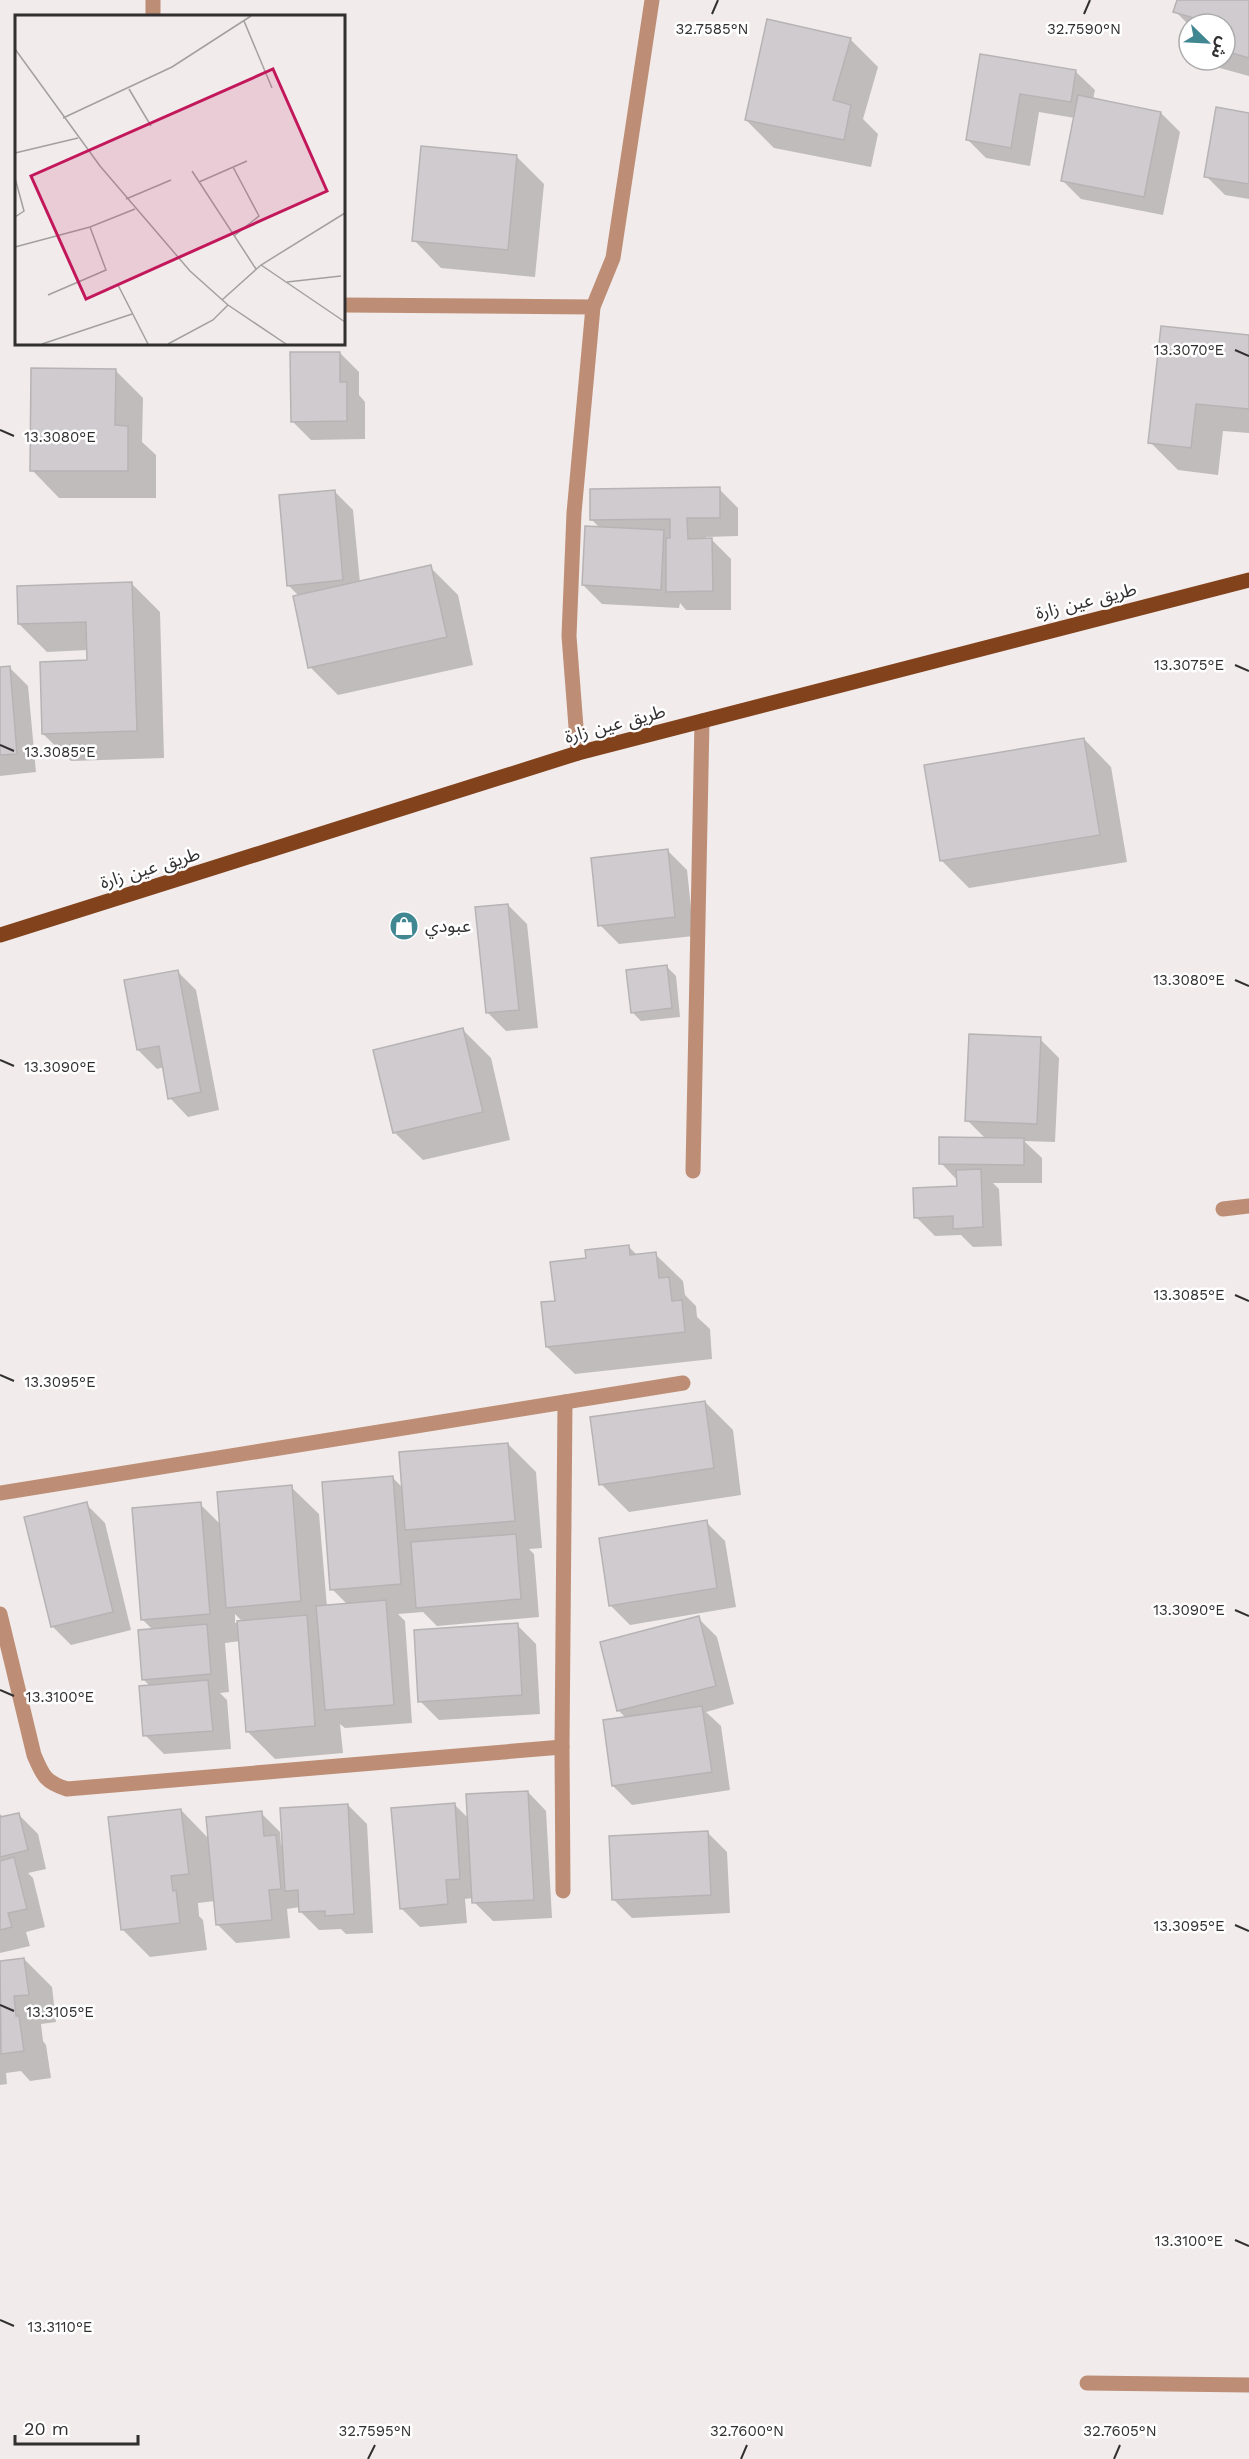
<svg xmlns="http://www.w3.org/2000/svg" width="1249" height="2459" viewBox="0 0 1249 2459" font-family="'Work Sans','Noto Sans Arabic',sans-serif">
<rect width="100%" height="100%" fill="#f1ebeb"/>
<g fill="#0003" fill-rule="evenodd">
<polygon points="1178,0 1249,0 1249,76 1216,67 1210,60 1225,60 1225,24 1189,25 1175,11"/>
<polygon points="850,39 878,67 863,119 878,134 871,167 774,148 746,120"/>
<polygon points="981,56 1076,72 1095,90 1093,99 1161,113 1180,132 1163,215 1081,199 1062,180 1075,118 1039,112 1030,166 986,158 967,139"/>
<polygon points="1249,114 1249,199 1225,195 1206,176"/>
<polygon points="516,156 544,184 535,277 441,268 414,240"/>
<polygon points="1249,337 1249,433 1223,431 1218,475 1178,470 1150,442"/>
<polygon points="340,353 359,372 359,395 365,402 365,439 311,440 292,421"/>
<polygon points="115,370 143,398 142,442 156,455 156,498 59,498 32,470"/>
<polygon points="719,489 738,508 738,536 706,537 706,540 712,540 731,559 731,610 686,610 680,603 679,608 602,604 583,585 600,528 592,520"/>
<polygon points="334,491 353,510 360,583 430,567 458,595 473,665 338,695 310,667 299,596 288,585"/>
<polygon points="132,584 160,612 164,758 71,761 43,734 88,662 88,650 47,652 19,624"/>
<polygon points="9,667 28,686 36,772 0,776 0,668"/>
<polygon points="1084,739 1111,767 1127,862 969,888 942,861"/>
<polygon points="668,851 687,870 694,936 619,944 600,925"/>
<polygon points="508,905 527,924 538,1028 506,1031 487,1012"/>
<polygon points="667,967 676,976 680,1017 641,1021 632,1012"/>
<polygon points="177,971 196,990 219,1110 188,1117 170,1098 164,1067 157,1069 138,1050"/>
<polygon points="463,1030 491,1058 510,1140 423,1160 395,1133 375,1051"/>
<polygon points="1040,1039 1059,1058 1055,1142 1024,1141 1042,1158 1042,1183 993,1183 999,1189 1002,1246 973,1247 961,1235 935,1236 916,1217 959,1187 958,1181 941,1163 986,1139 967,1120"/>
<polygon points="629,1247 638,1256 655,1254 683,1281 685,1295 696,1306 697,1317 710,1329 712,1359 575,1374 547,1347 556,1302"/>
<polygon points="705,1402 733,1430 741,1495 629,1512 601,1484"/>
<path d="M508,1444L536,1472L542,1548L529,1549L534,1554L539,1617L437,1626L423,1612L398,1614L405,1621L412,1723L345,1728L340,1724L343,1753L275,1759L247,1731L240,1641L225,1643L229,1692L220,1693L227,1700L231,1749L164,1754L145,1735L150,1686L143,1679L153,1630L142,1619L200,1504L221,1525L291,1487L319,1514L327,1607L348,1605L332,1589L392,1477L403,1488ZM235,1614L243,1622L235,1623Z"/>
<polygon points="86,1504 105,1523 131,1630 71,1645 52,1626"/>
<polygon points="706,1522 725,1541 736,1607 630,1625 611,1606"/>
<polygon points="698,1618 717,1637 734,1704 706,1712 721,1726 730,1790 632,1805 613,1786 626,1718 618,1710"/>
<polygon points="517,1625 536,1644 540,1714 439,1720 420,1701"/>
<polygon points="528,1792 546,1811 552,1918 493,1921 474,1902 473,1898 465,1899 467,1923 420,1927 401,1908 454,1804 469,1819"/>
<polygon points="348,1805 367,1824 373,1933 346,1934 341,1929 319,1930 300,1911 300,1907 287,1909 290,1938 236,1943 217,1924 215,1901 198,1903 199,1916 203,1920 207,1950 150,1957 122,1929 181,1810 209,1839 261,1813 280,1832 281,1845"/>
<polygon points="0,1814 4,1818 19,1815 38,1834 46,1869 28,1873 33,1878 45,1927 26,1932 30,1946 0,1953"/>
<polygon points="708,1833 727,1852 730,1913 632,1918 613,1899"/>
<polygon points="24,1959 52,1987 56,2022 41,2024 43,2041 46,2045 51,2078 30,2081 21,2071 6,2073 7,2084 0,2085 0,1962"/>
</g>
<g fill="#d0cbce" stroke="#b7b3b5" stroke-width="1.5">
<polygon points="1177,0 1249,0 1249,58 1225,51 1225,24 1192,24 1194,18 1173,12"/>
<polygon points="767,19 851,38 833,100 851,105 844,140 745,120"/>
<polygon points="980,54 1076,70 1071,102 1020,94 1011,148 966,140"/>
<polygon points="1078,95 1161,112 1144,197 1061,181"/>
<polygon points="1216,107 1249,113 1249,184 1204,177"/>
<polygon points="421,146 517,155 508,250 412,241"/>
<polygon points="1161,326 1249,335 1249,409 1196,404 1191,448 1148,443"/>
<polygon points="290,352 340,352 340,382 347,382 347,421 291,422"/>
<polygon points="31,368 116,369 115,425 128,426 128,471 30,471"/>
<polygon points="720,487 720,518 687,518 688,539 712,538 713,591 666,592 666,538 670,538 670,519 590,520 590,489"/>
<polygon points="335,490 343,580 287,586 279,495"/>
<polygon points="585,526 664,530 661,590 582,585"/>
<polygon points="431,565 447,637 308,668 293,596"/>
<polygon points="132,582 137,731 42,734 40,662 87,660 86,622 18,624 17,586"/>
<polygon points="10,666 17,754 0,755 0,667"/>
<polygon points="1084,738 1100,835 940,861 924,765"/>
<polygon points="668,849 675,917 598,926 591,858"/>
<polygon points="508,904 519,1010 486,1013 475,907"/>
<polygon points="667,965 672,1008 631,1013 626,970"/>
<polygon points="178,970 201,1092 168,1099 159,1046 137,1050 124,980"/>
<polygon points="463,1028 483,1112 393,1133 373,1050"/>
<polygon points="969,1034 1041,1037 1037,1124 965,1121"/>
<polygon points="939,1137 1024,1138 1024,1165 939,1164"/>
<polygon points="981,1169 983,1227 953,1229 953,1216 914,1218 913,1188 957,1186 956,1170"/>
<polygon points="629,1245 630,1255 656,1252 659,1278 669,1277 672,1301 682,1300 685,1332 546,1347 541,1302 555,1301 550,1262 586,1258 585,1250"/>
<polygon points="705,1401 714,1468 599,1485 590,1417"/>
<polygon points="508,1443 515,1521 405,1530 399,1452"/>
<polygon points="393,1476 401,1584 330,1590 322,1482"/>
<polygon points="292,1485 301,1601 226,1608 217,1492"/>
<polygon points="87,1502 113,1612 51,1627 24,1517"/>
<polygon points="201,1502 210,1614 141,1620 132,1508"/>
<polygon points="707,1520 717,1588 609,1606 599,1538"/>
<polygon points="516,1534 521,1599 416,1608 411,1542"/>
<polygon points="386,1600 394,1705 325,1710 316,1606"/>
<polygon points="307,1615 315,1726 246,1732 237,1621"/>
<polygon points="699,1616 716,1686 617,1711 600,1642"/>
<polygon points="518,1623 522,1695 418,1702 414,1630"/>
<polygon points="207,1624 211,1674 142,1680 138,1630"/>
<polygon points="208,1680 213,1731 143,1736 139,1686"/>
<polygon points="702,1706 712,1772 612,1786 603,1720"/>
<polygon points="528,1791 534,1900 472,1903 466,1794"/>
<polygon points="455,1803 460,1879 446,1880 448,1904 400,1909 391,1808"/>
<polygon points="348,1804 354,1914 325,1916 325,1911 299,1912 298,1890 285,1891 280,1808"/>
<polygon points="181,1809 189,1874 171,1876 173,1891 176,1890 180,1923 121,1930 108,1817"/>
<polygon points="262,1811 264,1836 276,1835 281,1889 269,1890 272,1920 216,1925 206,1817"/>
<polygon points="19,1813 28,1850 0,1857 0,1817"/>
<polygon points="708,1831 711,1895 612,1900 609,1836"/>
<polygon points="14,1857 27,1909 8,1913 12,1927 0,1930 0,1861"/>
<polygon points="24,1958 29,1995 14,1996 16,2016 19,2016 24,2051 1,2054 0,1961"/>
</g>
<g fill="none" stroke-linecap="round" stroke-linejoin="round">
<g stroke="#bd8e75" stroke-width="15">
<polyline points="153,16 153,0"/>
<polyline points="344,305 593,307"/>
<polyline points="578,753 569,636 574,513 593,307 613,258 652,0"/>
<polyline points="693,1171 702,721"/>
<polyline points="1223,1209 1249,1206"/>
<polyline points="0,1493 683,1383"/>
<path d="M0,1614L34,1755C43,1776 45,1782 67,1789L562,1747"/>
<polyline points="563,1891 562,1747 565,1402"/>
<polyline points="1087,2383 1249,2385"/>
</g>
<polyline stroke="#82421c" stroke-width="15" points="0,935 578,753 1249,580"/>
</g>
<path fill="none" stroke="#312f2f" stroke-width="2" d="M712,14L718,0M1084,14L1090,0M1235,350L1249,356M0,430L14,436M1235,665L1249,671M0,745L14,751M1235,980L1249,986M0,1060L14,1066M1235,1295L1249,1301M0,1375L14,1381M1235,1610L1249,1616M0,1690L14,1696M1235,1925L1249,1931M0,2005L14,2011M1235,2240L1249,2246M0,2320L14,2326M368,2459L375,2445M741,2459L747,2445M1114,2459L1120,2445"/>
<defs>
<g id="shop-disc" transform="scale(1.5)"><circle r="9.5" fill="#418792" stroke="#fff"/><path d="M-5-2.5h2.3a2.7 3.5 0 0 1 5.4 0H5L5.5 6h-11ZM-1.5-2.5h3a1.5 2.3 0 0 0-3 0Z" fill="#fff"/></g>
</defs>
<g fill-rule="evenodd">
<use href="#shop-disc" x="404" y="926"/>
</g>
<g text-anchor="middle" stroke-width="5" stroke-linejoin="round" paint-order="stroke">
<g font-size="18" fill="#312f2f" stroke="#fff">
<text transform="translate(1086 601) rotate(-14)" y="6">طريق عين زارة</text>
<text transform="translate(615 724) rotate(-15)" y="6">طريق عين زارة</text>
<text transform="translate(150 868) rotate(-17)" y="6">طريق عين زارة</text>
</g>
<g font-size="18" fill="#312f2f" stroke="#fff" text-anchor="start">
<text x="425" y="932">عبودي</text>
</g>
</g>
<g transform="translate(15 15)">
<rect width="330" height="330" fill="#f1ebeb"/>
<path fill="none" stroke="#a4a0a0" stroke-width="1.5" d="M229,6L257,73M0,34L85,151L175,256L213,290L271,329M114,74L136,111M48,103L157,52L236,1M0,138L63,123M218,152L244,201L219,221M177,156L241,254M0,163L9,196L0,202M184,167L232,146M111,184L156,165M0,232L75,212L120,194M246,250L330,307M272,267L326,261M103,270L133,329M33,280L91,255L75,212M207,285L246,250L330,198M27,329L117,299M153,329L198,305L213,290"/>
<path fill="#c2185b" fill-opacity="0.15" stroke="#c2185b" stroke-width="3" d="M258,54L312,176L71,284L16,161Z"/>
<rect width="330" height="330" fill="none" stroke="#312f2f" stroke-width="3"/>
</g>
<g font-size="15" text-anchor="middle" fill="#312f2f" stroke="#fff" stroke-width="5" stroke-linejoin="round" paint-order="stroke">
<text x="712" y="34">32.7585°N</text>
<text x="1084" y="34">32.7590°N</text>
<text x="1189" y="355">13.3070°E</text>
<text x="60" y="442">13.3080°E</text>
<text x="1189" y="670">13.3075°E</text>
<text x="60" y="757">13.3085°E</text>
<text x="1189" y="985">13.3080°E</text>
<text x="60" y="1072">13.3090°E</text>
<text x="1189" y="1300">13.3085°E</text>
<text x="60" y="1387">13.3095°E</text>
<text x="1189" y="1615">13.3090°E</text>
<text x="60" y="1702">13.3100°E</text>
<text x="1189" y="1931">13.3095°E</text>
<text x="60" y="2017">13.3105°E</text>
<text x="1189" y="2246">13.3100°E</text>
<text x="60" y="2332">13.3110°E</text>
<text x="375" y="2436">32.7595°N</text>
<text x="747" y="2436">32.7600°N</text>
<text x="1120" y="2436">32.7605°N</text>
</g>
<g transform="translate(1207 42) rotate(114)"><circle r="28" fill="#ffffff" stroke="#adacac" stroke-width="1.5"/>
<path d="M0-4.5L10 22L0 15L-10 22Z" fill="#418792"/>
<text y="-9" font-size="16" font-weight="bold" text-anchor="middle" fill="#312f2f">ش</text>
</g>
<path d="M15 2435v9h123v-9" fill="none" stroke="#312f2f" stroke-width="3"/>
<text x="24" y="2435" font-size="18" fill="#312f2f" stroke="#ffffff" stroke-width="4.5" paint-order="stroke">20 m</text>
</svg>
